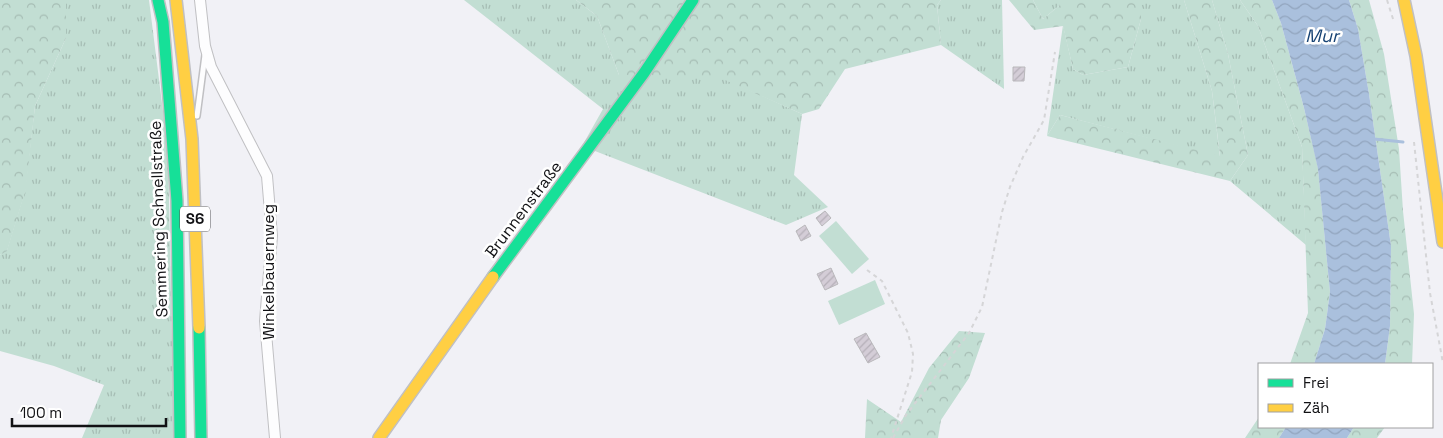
<svg xmlns="http://www.w3.org/2000/svg" width="1443" height="438" viewBox="0 0 1443 438" font-family="'Space Grotesk',sans-serif">
<defs>
<pattern id="grass-tufts" width="24" height="20" patternUnits="userSpaceOnUse" patternTransform="scale(1.25)"><rect width="24" height="20" fill="#c2ded3"/><path d="M3 7l-1-3M5 7V3M7 7l1-3M15 17l-1-3M17 17v-4M19 17l1-3" fill="none" stroke="#a6bdb4"/></pattern>
<pattern id="forest-crowns" width="20" height="18" patternUnits="userSpaceOnUse" patternTransform="scale(1.25)"><rect width="20" height="18" fill="#c2ded3"/><path d="M2 6a3 3 0 1 1 6 0M12 15a3 3 0 1 1 6 0" fill="none" stroke="#a6bdb4"/></pattern>
<pattern id="water-waves" width="16" height="10" patternUnits="userSpaceOnUse" patternTransform="scale(1.25)"><rect width="16" height="10" fill="#aac0dd"/><path d="M0 5q4-4 8 0t8 0" fill="none" stroke="#91a4bd"/></pattern>
<pattern id="building-hatch" width="6" height="6" patternUnits="userSpaceOnUse" patternTransform="scale(1.25)"><rect width="6" height="6" fill="#d4cdd7"/><path d="M-1 1l2-2M0 6l6-6M5 7l2-2" fill="none" stroke="#b5afb8"/></pattern>
</defs>
<rect width="100%" height="100%" fill="#f1f1f6"/>
<g fill="url(#grass-tufts)">
<polygon points="66,0 149,0 168,151 174,438 82,438 104,385 54,366 0,351 0,255 7,250 25,191 35,106 66,38"/>
<polygon points="464,0 576,0 597,16 619,75 716,75 802,114 794,175 828,207 786,225 582,146 603,109"/>
<polygon points="941,0 1002,0 1004,89 941,45 937,5"/>
<polygon points="1033,0 1060,0 1060,5 1043,19"/>
<polygon points="1141,0 1184,0 1212,91 1220,157 1060,115 1047,136 1063,25 1073,69 1083,75 1128,67 1141,19"/>
<polygon points="1212,0 1240,0 1258,26 1302,147 1306,245 1230,181 1248,155 1228,54"/>
</g>
<g fill="url(#forest-crowns)">
<polygon points="0,0 66,0 66,38 35,106 26,189 7,251 0,255"/>
<polygon points="576,0 941,0 937,5 941,45 845,69 819,109 802,114 716,76 619,75 597,16"/>
<polygon points="1009,0 1033,0 1043,19 1060,5 1060,0 1141,0 1141,19 1128,67 1083,75 1073,69 1063,26 1034,30"/>
<polygon points="1184,0 1212,0 1228,54 1248,155 1230,181 1047,136 1060,115 1220,156 1212,91"/>
<polygon points="1240,0 1272,0 1281,23 1304,108 1318,168 1330,292 1325,329 1314,364 1290,364 1308,313 1302,147 1258,26"/>
<polygon points="1349,0 1369,0 1384,54 1399,149 1403,211 1414,314 1412,364 1385,364 1390,326 1391,246 1369,94 1358,29"/>
<polygon points="959,331 985,333 969,378 941,420 938,438 865,438 867,399 901,422 929,368"/>
<polygon points="1259,417 1259,427 1286,427 1279,438 1245,438"/>
<polygon points="1354,427 1385,427 1377,438 1347,438"/>
</g>
<g fill="#c2ded3">
<polygon points="836,221 869,259 852,274 819,236"/>
<polygon points="875,280 885,304 839,325 828,301"/>
</g>
<g fill="url(#water-waves)">
<polygon points="1272,0 1349,0 1358,29 1369,94 1391,246 1390,326 1385,364 1314,364 1325,329 1330,292 1318,169 1304,108 1281,23"/>
<polygon points="1286,427 1354,427 1347,438 1279,438"/>
</g>
<g fill="none" stroke-linecap="round" stroke-linejoin="round">
<polyline stroke="#aac0dd" stroke-width="3" points="1374,139 1403,142"/>
</g>
<g fill="url(#building-hatch)" stroke="#b9b8bb">
<polygon points="1013,67 1025,67 1024,81 1013,81"/>
<polygon points="825,211 831,218 822,226 816,218"/>
<polygon points="805,225 811,236 801,241 796,231"/>
<polygon points="831,268 838,284 825,290 817,274"/>
<polygon points="866,333 880,357 868,363 854,339"/>
</g>
<g fill="none" stroke-linecap="round" stroke-linejoin="round">
<g stroke="#c0c0c3" stroke-width="8">
<polyline id="lane" points="197,116 205,55"/>
</g>
<g stroke="#c0c0c3" stroke-width="12">
<polyline id="street" points="200,0 205,46 211,67 267,176 272,236 265,321 275,438"/>
</g>
<g stroke="#c0c0c3" stroke-width="14">
<g id="fast">
<polyline points="158,0 163,22 177,201 180,438"/>
<polyline points="493,277 644,73 693,0"/>
<polyline points="199,328 201,438"/>
</g>
</g>
<g stroke="#c0c0c3" stroke-width="14">
<g id="slow">
<polyline points="176,0 192,139 199,328"/>
<polyline points="1404,0 1416,56 1443,242"/>
<polyline points="379,438 493,277"/>
</g>
</g>
<g stroke="#d5d5d7" stroke-width="2" stroke-dasharray="4 4" stroke-linecap="butt">
<polyline points="1387,0 1394,22"/>
<polyline points="1414,142 1430,293 1443,363"/>
<polyline points="867,270 882,281 908,333 913,354 912,372 891,438"/>
<polyline points="893,438 906,415 969,333 982,307 1002,212 1010,187 1023,157 1044,120 1055,52"/>
</g>
<use href="#lane" stroke="#fdfdfe" stroke-width="5"/>
<use href="#street" stroke="#fdfdfe" stroke-width="10"/>
<use href="#fast" stroke="#16e098" stroke-width="11"/>
<use href="#slow" stroke="#ffcf43" stroke-width="11"/>
</g>
<g text-anchor="middle" stroke-width="5" stroke-linejoin="round" paint-order="stroke">
<rect fill="#fff" stroke="#58585a" stroke-width="1" x="180" y="206.5" width="30" height="25" rx="4"/>
<g font-size="15" font-weight="bold" fill="#111114">
<text x="195" y="224">S6</text>
</g>
<g font-size="16" fill="#111114" stroke="#fff">
<text transform="translate(523 209) rotate(-53)" y="6">Brunnenstraße</text>
<text transform="translate(158 219) rotate(-92)" y="6">Semmering Schnellstraße</text>
<text transform="translate(268 272) rotate(-90)" y="6">Winkelbauernweg</text>
</g>
<g font-size="18" font-style="italic" fill="#174374" stroke="#fff">
<text x="1322" y="42">Mur</text>
</g>
</g>
<rect x="1258" y="363" width="175" height="65" fill="#ffffff" stroke="#a0a0a1"/>
<rect x="1268" y="379" width="25" height="8" fill="#16e098" stroke="#a0a0a1"/>
<text x="1303" y="388" font-size="15" fill="#111114">Frei</text>
<rect x="1268" y="404" width="25" height="8" fill="#ffcf43" stroke="#a0a0a1"/>
<text x="1303" y="413" font-size="15" fill="#111114">Zäh</text>
<path d="M12 418v8h154v-8" fill="none" stroke="#111114" stroke-width="2.5"/>
<text x="20" y="418" font-size="15" fill="#111114" stroke="#ffffff" stroke-width="4" paint-order="stroke">100 m</text>
</svg>
